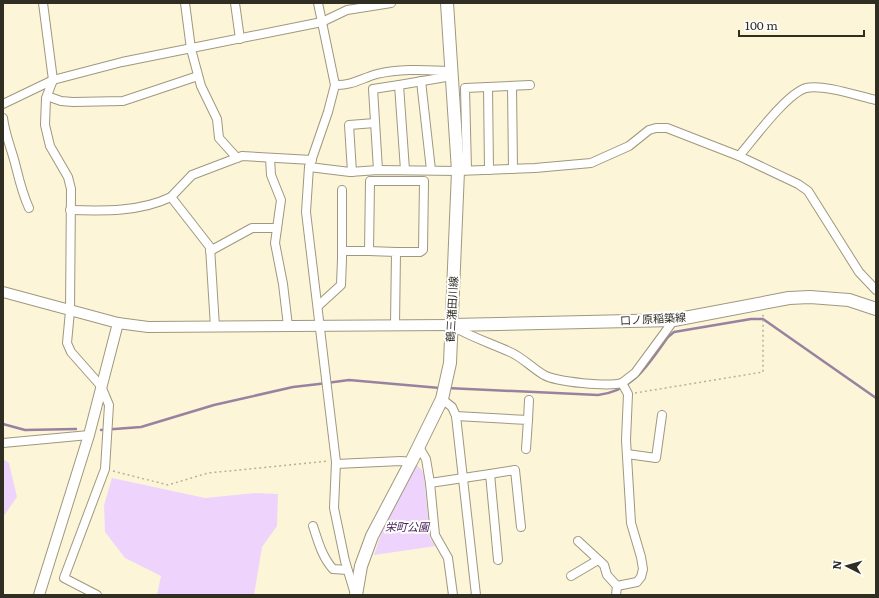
<svg xmlns="http://www.w3.org/2000/svg" width="879" height="598" viewBox="0 0 879 598" font-family="Literata,'Noto Sans JP',serif">
<rect width="100%" height="100%" fill="#fcf5d8"/>
<g fill="#eed4fc">
<polygon points="3,459 9,463 17,497 3,517"/>
<polygon points="415,464 422,470 424,476 430,538 436,546 374,555 384,525"/>
<polygon points="112,478 205,498 255,493 278,494 277,526 262,547 254,595 157,595 161,576 125,558 105,532 104,505"/>
</g>
<g fill="none" stroke-linecap="round" stroke-linejoin="round">
<g stroke="#9882a0" stroke-width="2.5">
<path d="M447,388L598,395C634,391 649,363 668,337L674,332L751,319H763L876,398"/>
<polyline points="3,424 25,430 76,429"/>
<polyline points="101,430 141,427 214,405 293,387 319,384 349,380 440,388"/>
</g>
<g stroke="#9f987e" stroke-width="10">
<g id="minor">
<polyline points="43,3 53,80 46,98 45,125 50,146 68,177 71,189 70,311 67,343 71,352 101,386 109,405 105,469 64,578 97,595"/>
<polyline points="185,3 191,49 201,86 217,119 219,138 237,158"/>
<polyline points="235,3 240,39"/>
<polyline points="318,3 335,85 328,112 309,167 306,212 336,462 334,508 345,561 355,594"/>
<polyline points="421,81 431,170"/>
<path d="M335,85C351,86 362,78 377,74C401,68 426,70 451,71"/>
<polyline points="399,85 452,76"/>
<polyline points="512,86 513,169"/>
<polyline points="488,87 489,170"/>
<polyline points="47,96 61,101 73,102 123,101 198,76"/>
<polyline points="3,104 53,80 122,62 322,22 347,10 391,3"/>
<path d="M3,118C5,134 11,148 15,163C19,179 22,193 29,208"/>
<path d="M739,156C753,140 786,94 806,88C824,84 858,96 876,100"/>
<polyline points="270,158 271,175 281,200 275,243 283,284 288,326"/>
<polyline points="309,167 350,172 378,170 458,171 535,168 591,163 629,146 649,130 656,128 667,128 739,156 798,184 808,191 859,272 876,290"/>
<polyline points="378,170 373,89 399,85 405,170"/>
<polyline points="467,170 465,88 530,85"/>
<polyline points="352,172 349,125 375,123"/>
<path d="M70,210C104,211 140,212 171,197"/>
<polyline points="210,251 252,228 277,228"/>
<polyline points="342,251 369,251"/>
<polyline points="318,306 341,285 342,259 342,190"/>
<polyline points="395,325 396,252 420,252 423,250 424,181 370,181 369,251 396,252"/>
<path d="M452,326C471,337 490,343 510,352C522,357 532,368 544,375C557,382 608,387 622,383"/>
<polyline points="215,327 210,247 171,197 192,175 242,156 312,160"/>
<polyline points="442,399 452,407 456,416 476,595"/>
<polyline points="456,416 528,420 526,449"/>
<polyline points="528,420 529,400"/>
<polyline points="3,443 89,435"/>
<polyline points="419,447 426,459 430,483"/>
<polyline points="627,454 656,458 662,415"/>
<polyline points="336,464 401,461 411,462"/>
<polyline points="490,474 515,470 521,527"/>
<path d="M313,526C318,541 322,557 333,569L347,570"/>
<polyline points="578,541 604,565 607,575 617,586 637,582 641,577 643,569 641,557 631,523 626,440 628,394 622,383 635,373 674,320"/>
<polyline points="571,576 598,560"/>
<polyline points="453,595 448,558 435,535 430,483 490,474 498,560"/>
<polyline points="616,595 617,586"/>
</g>
</g>
<g stroke="#9f987e" stroke-width="12">
<g id="tertiary">
<polyline points="3,292 118,323 148,327 451,325"/>
<polyline points="39,595 89,435 118,323"/>
</g>
</g>
<g stroke="#9f987e" stroke-width="14">
<g id="secondary">
<polyline points="451,325 674,320 789,298 810,297 849,300 876,309"/>
<polyline points="356,595 361,566 372,536 411,462 442,399 450,363 458,171 447,3"/>
</g>
</g>
<g stroke="#b6b19a" stroke-width="1.5" stroke-dasharray="2 3" stroke-linecap="butt">
<polyline points="635,393 763,372 763,313"/>
<polyline points="113,471 168,485 208,473 329,461"/>
</g>
<use href="#minor" stroke="#fff" stroke-width="8"/>
<use href="#tertiary" stroke="#fff" stroke-width="10"/>
<use href="#secondary" stroke="#fff" stroke-width="12"/>
</g>
<g text-anchor="middle" stroke-width="4" stroke-linejoin="round" paint-order="stroke">
<g font-size="11" fill="#302d23" stroke="#fff">
<text transform="translate(452 309) rotate(-87)" y="4">鶴三潴田川線</text>
<text transform="translate(653 319) rotate(-3)" y="4">口ノ原稲築線</text>
</g>
<g font-size="11" font-style="italic" fill="#472059" stroke="#fff">
<text x="407" y="531">栄町公園</text>
</g>
</g>
<rect width="879" height="598" fill="none" stroke="#302d23" stroke-width="8"/>
<g transform="translate(847 566) rotate(276)" stroke="#ffffff" stroke-width="3" paint-order="stroke">
<path d="M0-3L7 15L0 10L-7 15Z" fill="#302d23"/>
<text y="-6" font-size="11" font-weight="bold" text-anchor="middle" fill="#302d23">N</text>
</g>
<path d="M739 30v6h125v-6" fill="none" stroke="#302d23" stroke-width="2"/>
<text x="745" y="30" font-size="12" fill="#302d23" stroke="#ffffff" stroke-width="3" paint-order="stroke">100 m</text>
</svg>
